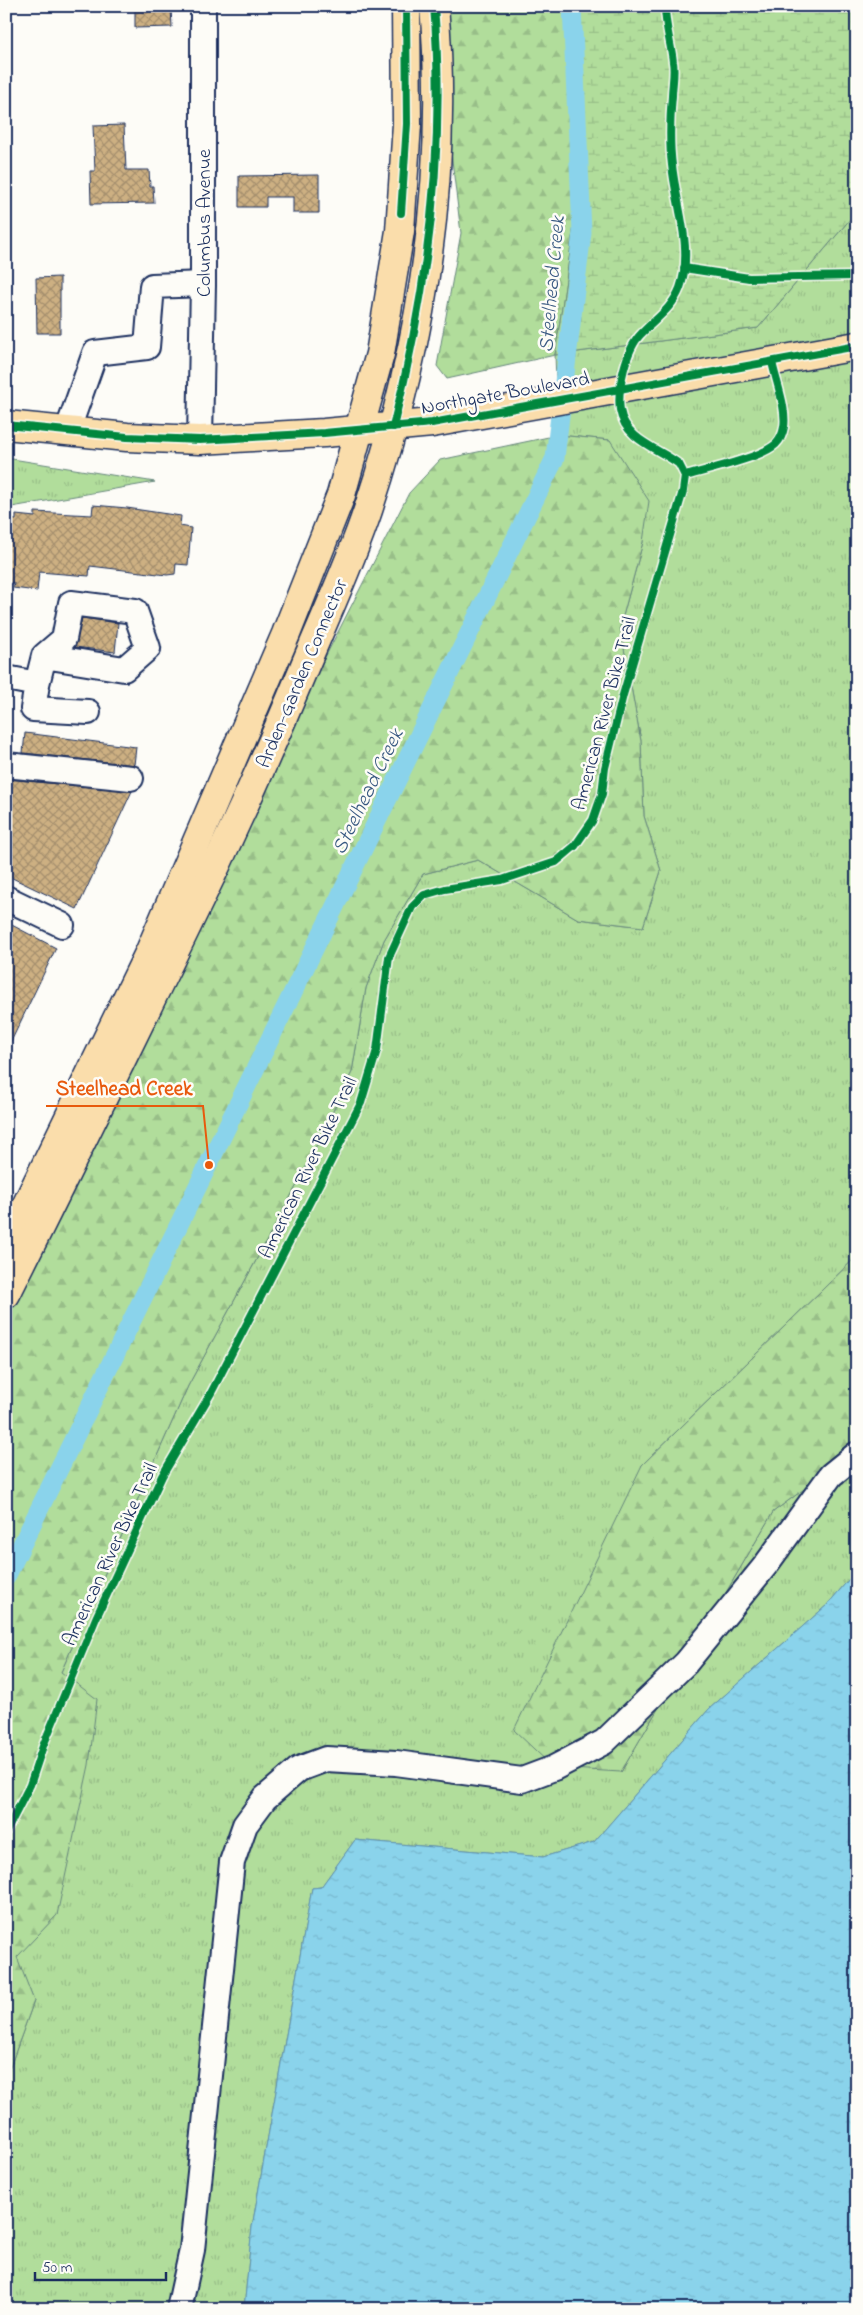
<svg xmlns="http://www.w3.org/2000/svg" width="863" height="2315" viewBox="0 0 863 2315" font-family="'Indie Flower',sans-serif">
<defs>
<pattern id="grass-tufts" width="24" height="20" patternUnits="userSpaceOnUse" patternTransform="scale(1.25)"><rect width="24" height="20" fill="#b1dd9b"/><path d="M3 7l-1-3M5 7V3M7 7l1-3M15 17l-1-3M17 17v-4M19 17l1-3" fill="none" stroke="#98be88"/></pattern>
<pattern id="forest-firs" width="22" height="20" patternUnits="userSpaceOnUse" patternTransform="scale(1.25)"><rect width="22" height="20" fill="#b1dd9b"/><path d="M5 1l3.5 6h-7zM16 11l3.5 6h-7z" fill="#98be88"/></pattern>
<pattern id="wetland-marsh" width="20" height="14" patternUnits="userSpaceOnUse" patternTransform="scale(1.25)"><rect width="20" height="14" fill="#b1dd9b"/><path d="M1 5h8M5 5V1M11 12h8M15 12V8" fill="none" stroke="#98be88"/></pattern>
<pattern id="water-ripples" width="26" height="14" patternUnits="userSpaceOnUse" patternTransform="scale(1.25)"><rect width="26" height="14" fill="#8ad3eb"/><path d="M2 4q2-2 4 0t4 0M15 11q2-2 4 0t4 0" fill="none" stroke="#76b5cc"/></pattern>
<pattern id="building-cross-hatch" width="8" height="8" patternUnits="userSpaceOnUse" patternTransform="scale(1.25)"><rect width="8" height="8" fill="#cdb082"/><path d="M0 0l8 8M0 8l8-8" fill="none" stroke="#a6906e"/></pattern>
</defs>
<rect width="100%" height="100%" fill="#fdfcf7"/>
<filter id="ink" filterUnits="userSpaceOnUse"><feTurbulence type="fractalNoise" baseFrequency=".02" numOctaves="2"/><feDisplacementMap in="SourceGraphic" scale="10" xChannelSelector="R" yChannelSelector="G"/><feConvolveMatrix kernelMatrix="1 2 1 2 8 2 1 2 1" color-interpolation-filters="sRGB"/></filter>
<g filter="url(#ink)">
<g fill="url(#grass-tufts)" stroke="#66867c">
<polygon points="857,211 857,1256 642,1465 621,1772 773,1512 857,1450 857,1570 827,1605 709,1709 594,1842 543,1857 355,1840 321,1887 312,1888 252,2227 244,2309 6,2309 6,2078 34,2001 16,1957 57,1915 61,1672 188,1386 299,1181 352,1072 366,988 384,940 423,874 478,860 578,919 643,927 661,871 644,816 641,741 620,627 643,542 610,440 558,435 555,355 758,328"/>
<polygon points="6,458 155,482 6,508"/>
</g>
<g fill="url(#forest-firs)" stroke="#66867c">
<polygon points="433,6 572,6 580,184 555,355 447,379 437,366 461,233"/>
<polygon points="558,435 610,440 649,501 643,542 620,627 641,741 644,816 661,871 643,927 578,919 478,860 423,874 384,940 366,988 352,1072 299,1181 188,1386 61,1672 97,1699 89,1765 57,1915 17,1957 34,2001 6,2078 6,1282 409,493 440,460"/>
<polygon points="857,1256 857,1450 773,1512 621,1772 554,1768 514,1730 642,1465"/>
</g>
<polygon fill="url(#wetland-marsh)" stroke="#66867c" points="563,6 857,6 857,211 758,328 555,355 580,184"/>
<polygon fill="url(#water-ripples)" stroke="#5e91b3" points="857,1570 857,2309 244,2309 252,2227 312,1888 321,1887 355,1840 543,1857 594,1842 709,1709 827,1605"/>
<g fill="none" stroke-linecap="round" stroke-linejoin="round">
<polyline stroke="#8ad3eb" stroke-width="19" points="6,1577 555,458 582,232 572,6"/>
</g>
<g fill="url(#building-cross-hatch)" stroke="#1b2f5e">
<polygon points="171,9 172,27 135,28 135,10"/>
<polygon points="124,125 126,170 149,170 150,186 153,186 154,203 91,204 90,171 95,171 93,126"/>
<polygon points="319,175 319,213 293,213 293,197 266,197 266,207 239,207 239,176"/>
<polygon points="60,277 60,333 37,333 36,278"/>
<polygon points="93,505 127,508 181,516 180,526 191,528 188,565 176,564 175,574 167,575 90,566 89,576 39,572 37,591 13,588 14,583 6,582 6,519 16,520 16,515 35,517 35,512 92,515"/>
<polygon points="82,618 118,623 115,652 75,647"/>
<polygon points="25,733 136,747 134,765 23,753"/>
<polygon points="6,779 132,791 77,909 6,875"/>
<polygon points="6,922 56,948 6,1052"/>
</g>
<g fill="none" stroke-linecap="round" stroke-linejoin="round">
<g stroke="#1b2f5e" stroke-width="28">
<g id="minor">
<polyline points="67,432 95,353 147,347 152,286 203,284"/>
<polyline points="200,440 203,284 203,6"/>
<polyline points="6,678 37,684 33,709 88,712"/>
<polyline points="37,684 44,656 64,639 71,603 135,611 148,648 124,669 44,656"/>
<polyline points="6,765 131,778"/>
<polyline points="6,898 62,925"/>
<polyline points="179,2309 192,2250 232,1862 245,1825 265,1798 299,1769 326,1759 396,1763 522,1780 554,1768 604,1742 686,1663 765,1566 831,1475 857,1454"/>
</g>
</g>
<g stroke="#1b2f5e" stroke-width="31">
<g id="major">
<polyline points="6,425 127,437 200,440 324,433 432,423 857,346"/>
<polyline points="6,1247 150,951 286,634 341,495 380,354 400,231 407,124 406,6"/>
<path d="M6,1294C66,1175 124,1054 183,934C226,847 266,759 303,670C325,617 350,564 368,510C422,348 449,177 434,6"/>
</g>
</g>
<use href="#minor" stroke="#fdfcf7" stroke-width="24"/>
<use href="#major" stroke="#faddab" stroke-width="28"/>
<g stroke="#fdfcf7" stroke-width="11">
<g id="cycleway">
<polyline points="401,213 407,124 406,6"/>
<polyline points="684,268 749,278 857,276"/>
<polyline points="6,425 127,437 200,440 324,433 432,423 857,346"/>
<path d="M393,427C428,289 446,149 434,6"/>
<path d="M685,476C706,470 761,458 776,444C780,440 783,433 784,427C787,409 776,381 772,362"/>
<path d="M6,1832L30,1785L43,1746L96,1618L162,1476L211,1393L361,1103L377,1050L389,957L412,907L424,895L445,889L502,880L556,862L575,846L593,820L602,794L605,768L623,695L683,491L685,476L679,464C658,448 625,440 620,410C617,389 626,349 641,334C655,319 672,309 680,288C694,249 676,205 672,165C669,142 670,119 672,96C672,86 675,73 673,62C671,43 665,26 665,6"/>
</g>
</g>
<use href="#cycleway" stroke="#00873e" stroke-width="8"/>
</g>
</g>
<g text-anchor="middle" stroke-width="5" stroke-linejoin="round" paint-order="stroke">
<g font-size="20" fill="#1b2f5e" stroke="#fdfcf7">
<text transform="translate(203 223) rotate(-90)" y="7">Columbus Avenue</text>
<text transform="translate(505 392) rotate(-10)" y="7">Northgate Boulevard</text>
<text transform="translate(301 673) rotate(-67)" y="7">Arden-Garden Connector</text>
<text transform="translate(603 713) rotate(-75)" y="7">American River Bike Trail</text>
<text transform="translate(307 1167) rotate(-64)" y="7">American River Bike Trail</text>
<text transform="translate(109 1554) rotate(-65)" y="7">American River Bike Trail</text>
</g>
<g font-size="21" font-style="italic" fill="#375881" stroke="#fdfcf7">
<text transform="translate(551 284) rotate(-85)" y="7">Steelhead Creek</text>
<text transform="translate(367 791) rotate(-64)" y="7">Steelhead Creek</text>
</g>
</g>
<path fill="none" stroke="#e8590c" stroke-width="2" d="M209 1165L203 1106H46"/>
<circle fill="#e8590c" stroke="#fdfcf7" stroke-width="2" cx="209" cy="1165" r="5"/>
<g font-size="21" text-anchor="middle" font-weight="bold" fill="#e8590c" stroke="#fdfcf7" stroke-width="5" stroke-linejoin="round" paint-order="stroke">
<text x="124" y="1095">Steelhead Creek</text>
</g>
<rect width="863" height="2315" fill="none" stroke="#fdfcf7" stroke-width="25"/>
<rect x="12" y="12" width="838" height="2290" fill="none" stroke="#1b2f5e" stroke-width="2" filter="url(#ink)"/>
<path d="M35 2272v8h131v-8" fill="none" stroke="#1b2f5e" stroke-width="2.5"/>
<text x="42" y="2272" font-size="15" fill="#1b2f5e" stroke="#fdfcf7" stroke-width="4" paint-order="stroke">50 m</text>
</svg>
